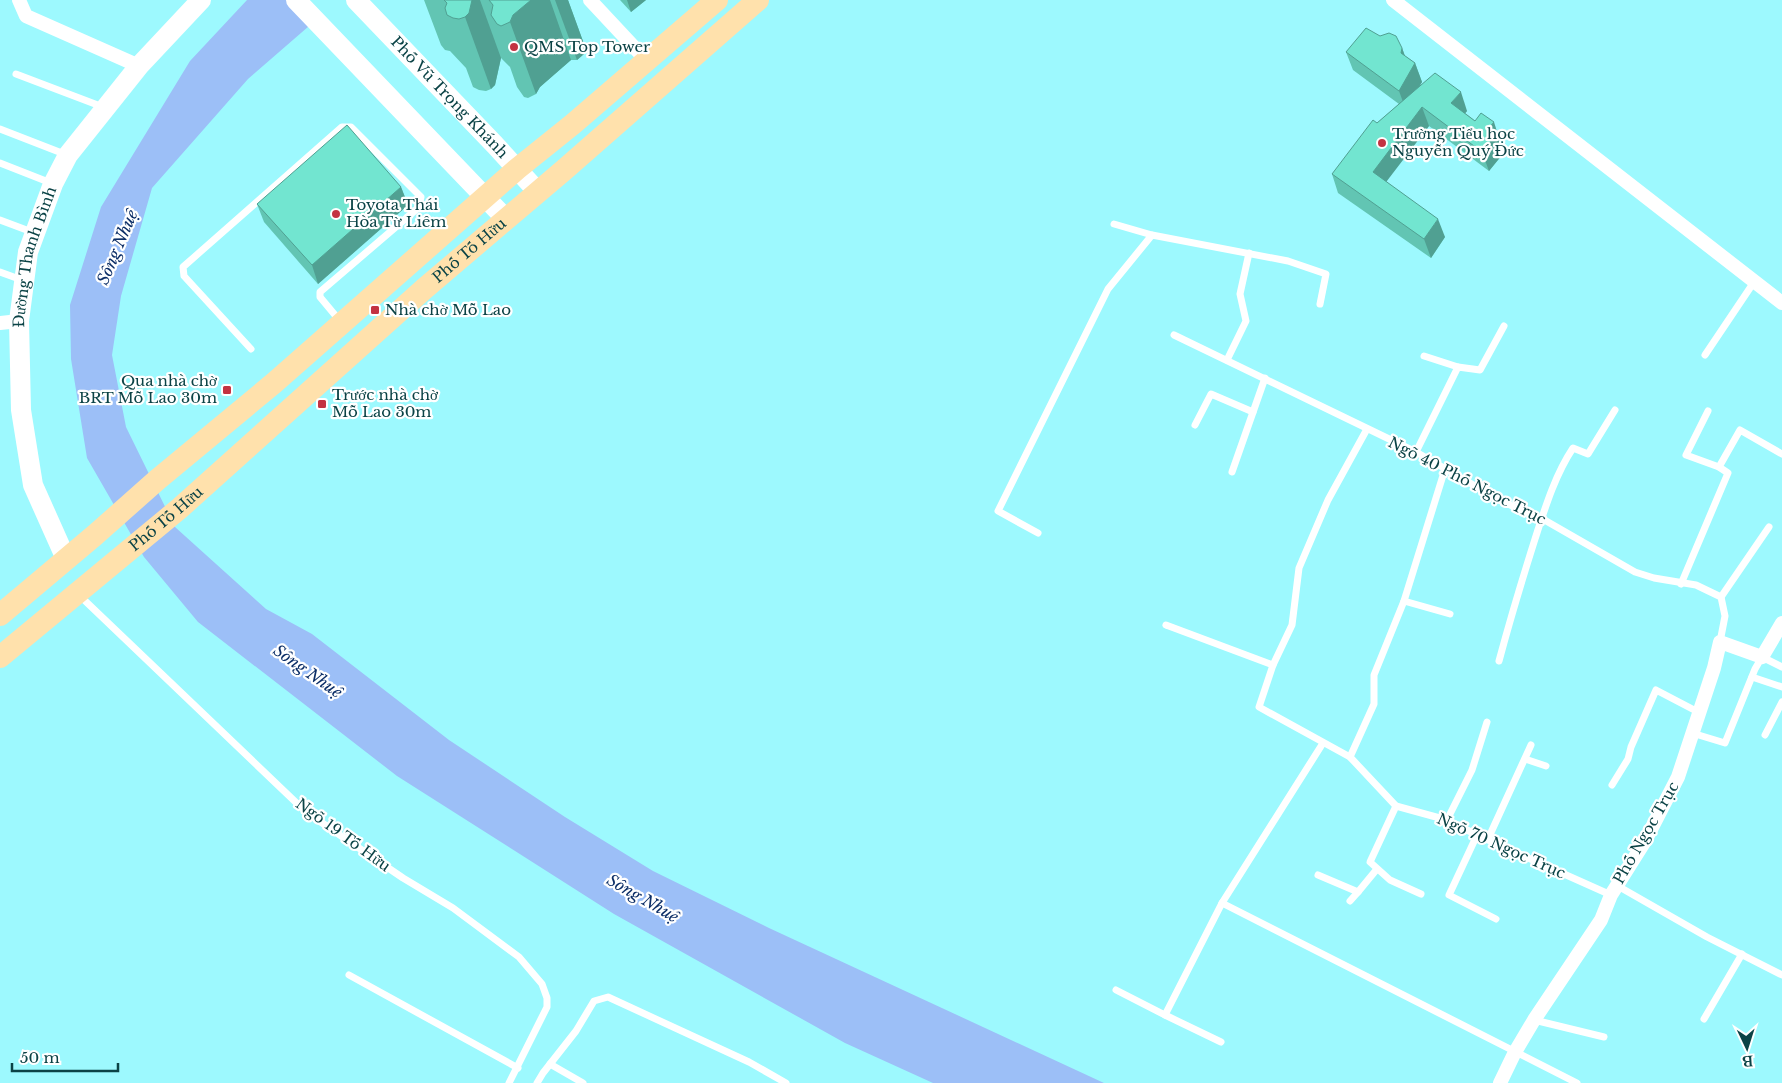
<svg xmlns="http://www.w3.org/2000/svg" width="1782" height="1083" viewBox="0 0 1782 1083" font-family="'Libre Baskerville',serif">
<rect width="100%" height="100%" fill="#9df9fe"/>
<polygon fill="#9cbff7" points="247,0 339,0 248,79 152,188 121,296 112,355 126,427 175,527 266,609 312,634 449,740 565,817 653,871 769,928 1104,1083 933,1083 845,1043 614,914 397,776 198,622 144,557 87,458 71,359 70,305 101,207 190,61"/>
<polygon fill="#9df9fe" points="296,0 341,0 317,22"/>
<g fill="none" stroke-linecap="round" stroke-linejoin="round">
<g stroke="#fff" stroke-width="7">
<polyline points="16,74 103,107"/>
<polyline points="0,129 67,155"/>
<polyline points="0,163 51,183"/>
<polyline points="0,220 32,232"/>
<polyline points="1114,224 1152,235"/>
<polyline points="0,272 22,280"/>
<polyline points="1174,335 1416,452 1503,502 1541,518 1635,572 1654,578 1696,585 1721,597 1725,616 1720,642"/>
<polyline points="251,349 184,276 183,267 342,127 351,127 421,197 418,208 320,292 320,297 340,321"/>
<polyline points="1705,355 1754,282"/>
<polyline points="1424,356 1458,367"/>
<polyline points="1227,360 1246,321 1240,294 1249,253"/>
<polyline points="1708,411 1686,455 1719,467"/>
<polyline points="1195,425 1211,394 1253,412"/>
<polyline points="1367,429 1328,500 1299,568 1292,625 1273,665 1259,707 1350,757 1396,806 1447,820 1477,835 1611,895"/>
<polyline points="1416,452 1458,367 1480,370 1504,326"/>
<polyline points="1232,472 1265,378"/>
<polyline points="1038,533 998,511 1108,289 1152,235 1288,261 1326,274 1320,304"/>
<polyline points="1681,584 1728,473 1719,467 1740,430 1782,454"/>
<polyline points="80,596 306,812 403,878 453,908 519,957 542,984 547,998 547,1007 509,1083"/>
<polyline points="1721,597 1769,527"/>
<polyline points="1404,601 1450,614"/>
<polyline points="1166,625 1273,665"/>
<path d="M1499,661C1510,620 1522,580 1535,539C1545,508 1555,475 1573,448L1588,454L1615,410"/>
<polyline points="1752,677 1782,687"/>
<polyline points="1692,733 1725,743 1755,669 1762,657 1782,667"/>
<polyline points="1765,735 1782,702"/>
<polyline points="1350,757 1374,704 1374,675 1404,601 1445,469"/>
<polyline points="1525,759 1546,766"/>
<polyline points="1612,785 1628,759 1631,747 1656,690 1700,713"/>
<polyline points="1396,806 1370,862 1390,880 1421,894"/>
<polyline points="1447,820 1472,770 1487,722"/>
<polyline points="1477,835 1449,895 1496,919"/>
<polyline points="1488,839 1531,745"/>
<polyline points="1318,875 1358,892 1377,869"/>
<polyline points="1616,885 1707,937 1782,975"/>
<polyline points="1350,901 1358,892"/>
<polyline points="1222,903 1577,1083"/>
<polyline points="349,975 518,1068"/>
<polyline points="1116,990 1165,1015 1222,903 1323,743"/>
<polyline points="1165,1015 1221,1042"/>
<polyline points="1704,1019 1742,954"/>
<polyline points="1534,1020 1604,1037"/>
<polyline points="550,1064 583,1083"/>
<polyline points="537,1083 543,1073 576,1031 594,1001 608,997 749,1062 786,1083"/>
</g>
<g stroke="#fff" stroke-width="14">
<polyline points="19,0 26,16 139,66"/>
<polyline points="590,0 647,61"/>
<polyline points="1393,0 1782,303"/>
<polyline points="0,323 19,321"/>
<polyline points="1500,1083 1515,1052 1534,1020 1601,920 1611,895 1645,841 1678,777 1714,668 1720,642 1762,657 1782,623"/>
</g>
<g stroke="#fff" stroke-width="20">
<polyline points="296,0 506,219"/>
<path id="s1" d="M356,0L495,145L538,192"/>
<path id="s2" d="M66,559L33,485L21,410L19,321L28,252L53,184L68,155L139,66L201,0"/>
</g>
<g stroke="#ffe1ac" stroke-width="22">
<polyline points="0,615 95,535 157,480 274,383 517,169 573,124 717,0"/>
<path id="s3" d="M0,657L180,508L424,289L564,170L758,0"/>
</g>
</g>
<g fill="#62c5b3">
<polygon points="424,0 568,0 584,44 585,49 584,54 577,60 571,60 540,87 536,94 528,98 524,97 517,87 510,67 501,58 495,85 491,89 486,91 479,90 473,87 466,68 450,51 445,50 441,45"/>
<polygon points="620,0 646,0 631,12"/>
<polygon points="1402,48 1405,56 1415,63 1422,82 1419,86 1467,111 1465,113 1500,141 1498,144 1502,155 1489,171 1429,126 1386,181 1445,237 1431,258 1338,193 1332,174 1377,123 1399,104 1353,70 1346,52"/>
<polygon points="401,187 408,205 318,284 264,222 257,204"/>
</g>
<g fill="#50a092">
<polygon points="472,0 480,0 501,58 495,85 491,89 465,17"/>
<polygon points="531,0 550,0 571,60 540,87 536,94 510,22 513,15"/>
<polygon points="555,0 568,0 584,44 585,49 584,54 577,60"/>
<polygon points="627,0 646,0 631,12"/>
<polygon points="1402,48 1409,67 1401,53"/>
<polygon points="1415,63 1422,82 1406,110 1399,91"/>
<polygon points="1461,92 1467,111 1458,122 1451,103"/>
<polygon points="1422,107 1429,126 1380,190 1373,172"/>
<polygon points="1494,122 1500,141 1498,144 1502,155 1489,171 1482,152 1487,130"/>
<polygon points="401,187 408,205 318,284 312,265"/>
<polygon points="1438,219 1445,237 1431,258 1424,239"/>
</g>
<g fill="#72e5d0" stroke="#50a092">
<polygon points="444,0 472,0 469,13 465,17 459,19 453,18 447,15 445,8 447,3"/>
<polygon points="489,0 531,0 513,15 510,22 501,26 497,24 491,15 493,5"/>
<polygon points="1366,28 1380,36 1389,33 1396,36 1402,48 1401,53 1415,63 1399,91 1346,52"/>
<polygon points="1435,73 1461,92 1451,103 1475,121 1481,113 1494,122 1487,130 1495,136 1482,152 1422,107 1373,172 1438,219 1424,239 1332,174 1373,120 1377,123"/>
<polygon points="347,125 401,187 312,265 257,204"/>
</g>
<g fill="#c33342" stroke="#fff" stroke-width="2">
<circle cx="514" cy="47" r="5"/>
<circle cx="1382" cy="143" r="5"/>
<circle cx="336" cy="214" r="5"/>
<rect x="370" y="305" width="10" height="10" rx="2.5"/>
<rect x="222" y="385" width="10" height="10" rx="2.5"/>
<rect x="317" y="399" width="10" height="10" rx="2.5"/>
</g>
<g text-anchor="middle" stroke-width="4.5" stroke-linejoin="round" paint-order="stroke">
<g font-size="15" fill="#0b4346" stroke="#fff" text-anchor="start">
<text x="524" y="52">QMS Top Tower</text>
<text x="1392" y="139">Trường Tiểu học<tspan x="1392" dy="17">Nguyễn Quý Đức</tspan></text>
<text x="346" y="210">Toyota Thái<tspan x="346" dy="17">Hòa Từ Liêm</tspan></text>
<text x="385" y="315">Nhà chờ Mỗ Lao</text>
<text x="217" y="386" text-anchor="end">Qua nhà chờ<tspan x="217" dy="17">BRT Mỗ Lao 30m</tspan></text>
<text x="332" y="400">Trước nhà chờ<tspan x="332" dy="17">Mỗ Lao 30m</tspan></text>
</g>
<g font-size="15" fill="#0b4346" stroke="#fff">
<text dy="5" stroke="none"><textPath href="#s1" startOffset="135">Phố Vũ Trọng Khánh</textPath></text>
<text dy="5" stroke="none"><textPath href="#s3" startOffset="621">Phố Tố Hữu</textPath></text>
<text dy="5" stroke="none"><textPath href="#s2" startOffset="312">Đường Thanh Bình</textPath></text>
<text transform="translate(1467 481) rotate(27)" y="5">Ngõ 40 Phố Ngọc Trục</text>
<text dy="5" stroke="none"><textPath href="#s3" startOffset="216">Phố Tố Hữu</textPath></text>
<text transform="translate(1646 833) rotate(-60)" y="5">Phố Ngọc Trục</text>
<text transform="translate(343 835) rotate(36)" y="5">Ngõ 19 Tố Hữu</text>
<text transform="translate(1501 846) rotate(24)" y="5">Ngõ 70 Ngọc Trục</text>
</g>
<g font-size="16" font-style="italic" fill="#0c2e67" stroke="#fff">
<text transform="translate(117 247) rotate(-67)" y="6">Sông Nhuệ</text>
<text transform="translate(308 671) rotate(35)" y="6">Sông Nhuệ</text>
<text transform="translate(643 898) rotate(30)" y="6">Sông Nhuệ</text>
</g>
</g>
<g transform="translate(1747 1048) rotate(176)" stroke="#ffffff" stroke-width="4" paint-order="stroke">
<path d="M0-4L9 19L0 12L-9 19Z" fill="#0b4346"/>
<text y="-8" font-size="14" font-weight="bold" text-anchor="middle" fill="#0b4346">B</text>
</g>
<path d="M12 1063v8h106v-8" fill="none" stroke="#0b4346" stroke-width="2.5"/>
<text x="20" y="1063" font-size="15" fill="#0b4346" stroke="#ffffff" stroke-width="4" paint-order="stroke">50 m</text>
</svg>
